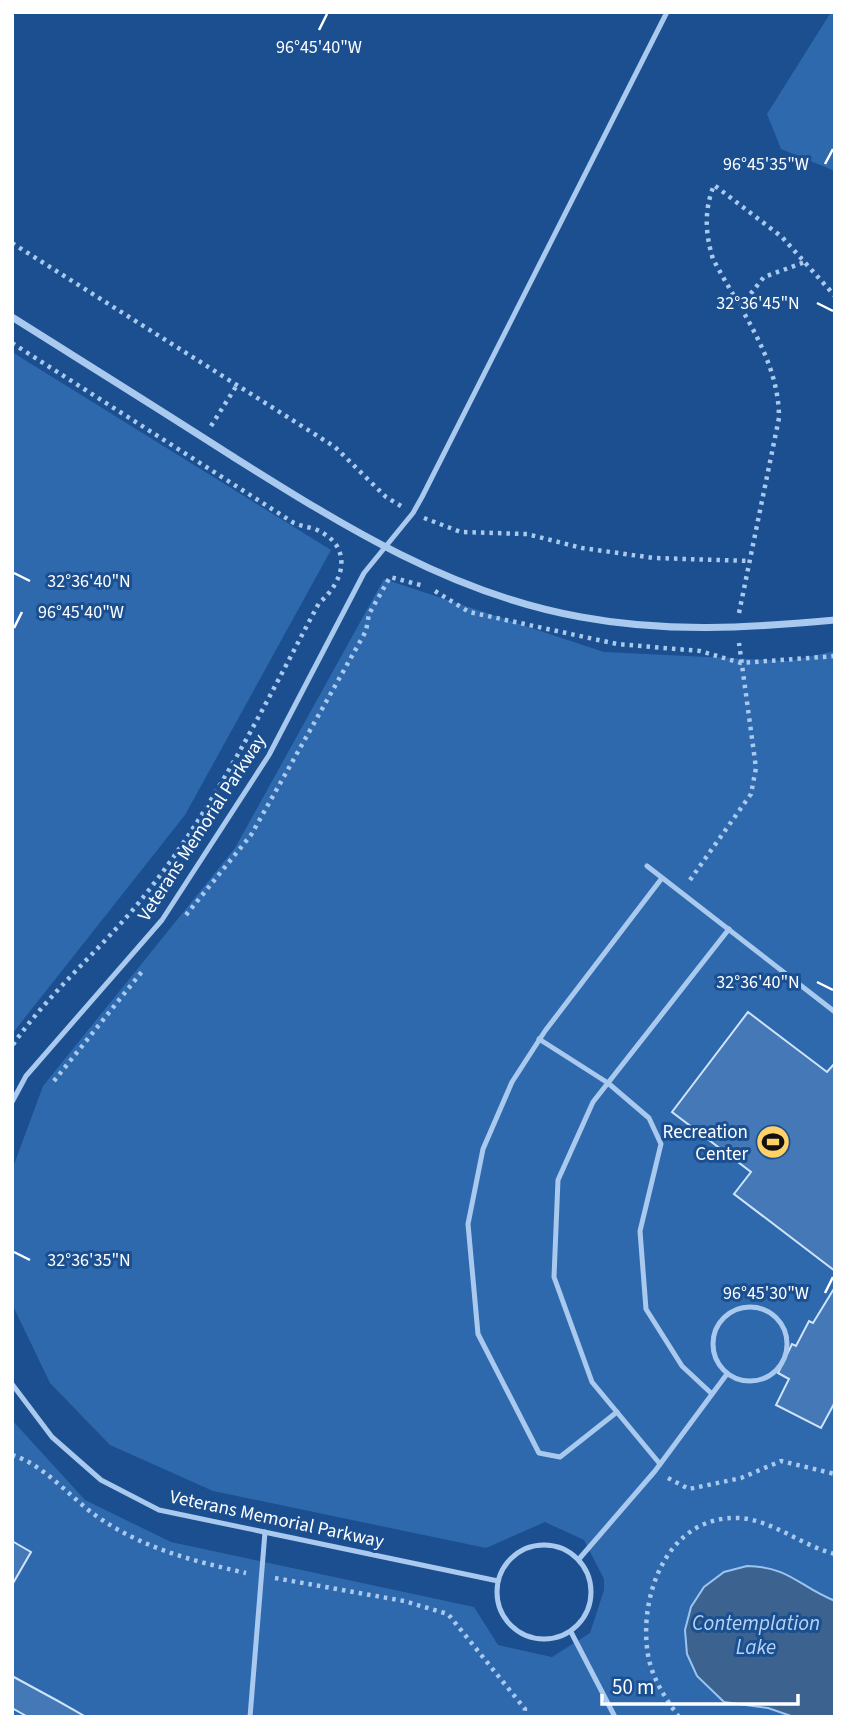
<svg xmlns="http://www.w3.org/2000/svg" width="847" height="1729" viewBox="0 0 847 1729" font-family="'Source Sans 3',sans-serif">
<rect width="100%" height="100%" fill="#1b4f8f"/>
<g fill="#2e69ad">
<polygon points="831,12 835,12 835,171 781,149 767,114"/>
<polygon points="12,352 331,550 185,815 12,1034"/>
<polygon points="384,579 604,652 790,661 835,651 835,1717 12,1717 12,1420 85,1500 171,1542 474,1607 498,1645 552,1657 590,1633 604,1590 604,1579 584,1540 545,1522 486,1548 213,1491 110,1445 50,1383 13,1306 12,1170 43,1086 235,848"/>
</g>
<path fill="#3c6290" stroke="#9cc4f0" stroke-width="2" d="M747,1566C790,1567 798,1586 835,1601V1717H794L768,1708L724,1702L697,1676L687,1654L685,1630L691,1607L704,1587L724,1572Z"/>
<g fill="#4478b7" stroke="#cfe3fa" stroke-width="2">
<polygon points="748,1012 827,1072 835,1063 835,1271 734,1194 751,1172 672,1112"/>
<polygon points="835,1287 835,1402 821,1428 776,1405 789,1379 778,1373 792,1344 796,1346 809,1321 813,1323"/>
<polygon points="12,1541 31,1552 12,1585"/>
<polygon points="12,1676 58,1701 86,1717 28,1717 12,1708"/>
</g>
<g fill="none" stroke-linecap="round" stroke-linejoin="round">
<g stroke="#a9c9ee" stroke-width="4.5" stroke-dasharray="3.5 5" stroke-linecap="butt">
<polyline points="12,243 335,447 386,497 401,506"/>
<polyline points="740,307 764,277 805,262"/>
<path d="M12,343L294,523C301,526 308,527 315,529C353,545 346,580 319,603C266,702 216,806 145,895C104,947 50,991 12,1046"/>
<polyline points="211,426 237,385"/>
<polyline points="424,518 461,532 527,534 582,548 654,558 750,561"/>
<polyline points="435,591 469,612 617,644 700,651 741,663 835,656"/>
<path d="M739,613L779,418C779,359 740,310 713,259C705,233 704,210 714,185L782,237L835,296"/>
<polyline points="690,880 751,794 756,768 739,643"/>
<polyline points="186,915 251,835 366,631 369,614 390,577 424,586"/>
<polyline points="54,1081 144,969"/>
<path d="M12,1455C43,1464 70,1497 95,1515C141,1548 193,1561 246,1573"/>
<polyline points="668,1478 689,1489 741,1478 781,1461 835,1474"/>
<polyline points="275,1578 404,1601 448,1614 525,1709 524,1717"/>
<path d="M679,1717C665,1698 652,1678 648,1655C638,1595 668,1515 739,1518C773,1520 802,1546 835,1554"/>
</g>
<g stroke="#a9c9ee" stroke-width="5">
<polyline points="647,866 835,1012"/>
<polyline points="539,1039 608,1083 649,1118 661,1144 640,1231 646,1309 682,1366 712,1394"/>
<polyline points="12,1102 26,1076 162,920 269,755 364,573 413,513 422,497 667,12"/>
<circle cx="750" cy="1344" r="37"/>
<polyline points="12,1384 52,1437 101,1480 159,1510 498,1581"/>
<polyline points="617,1412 560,1457 539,1453 478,1334 468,1224 483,1149 512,1082 545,1031 662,878"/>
<polyline points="660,1464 592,1382 554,1277 558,1180 593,1102 729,929"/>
<circle cx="544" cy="1592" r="47"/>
<polyline points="579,1559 655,1471 727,1374"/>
<polyline points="571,1632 615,1717"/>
<polyline points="250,1717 265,1532"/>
</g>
<path stroke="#a9c9ee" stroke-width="7" d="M12,317C85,363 159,409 232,456C342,525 451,594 581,617C667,633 749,628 835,620"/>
</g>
<path fill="none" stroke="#fff" stroke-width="2.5" d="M319,30L327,14M825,164L833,149M817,303L833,311M14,573L30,581M14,628L22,612M817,982L833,990M14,1252L30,1260M825,1293L833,1277"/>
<defs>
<g id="stadium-disc" transform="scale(1.75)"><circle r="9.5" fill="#ffd166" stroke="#1b4f8f"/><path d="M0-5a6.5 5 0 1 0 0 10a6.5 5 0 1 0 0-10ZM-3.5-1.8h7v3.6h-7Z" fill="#111"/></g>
</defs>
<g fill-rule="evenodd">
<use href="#stadium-disc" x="773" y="1142"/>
</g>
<g text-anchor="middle" stroke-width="6" stroke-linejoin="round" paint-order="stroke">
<g font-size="19" fill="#fff" stroke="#1b4f8f">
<text transform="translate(201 827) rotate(-57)" y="7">Veterans Memorial Parkway</text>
<text transform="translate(277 1518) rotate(12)" y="7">Veterans Memorial Parkway</text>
</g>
<g font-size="19" fill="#fff" stroke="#1b4f8f" text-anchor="end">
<text x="748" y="1138">Recreation<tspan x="748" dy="22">Center</tspan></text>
</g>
<g font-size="21" font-style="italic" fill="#b5d3f5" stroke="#1b4f8f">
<text x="756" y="1630">Contemplation<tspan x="756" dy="24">Lake</tspan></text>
</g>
</g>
<g font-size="18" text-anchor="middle" fill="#fff" stroke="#1b4f8f" stroke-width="6" stroke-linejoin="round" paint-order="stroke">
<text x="319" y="53">96°45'40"W</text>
<text x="766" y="170">96°45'35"W</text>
<text x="758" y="309">32°36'45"N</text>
<text x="89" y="587">32°36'40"N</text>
<text x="81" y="618">96°45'40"W</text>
<text x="758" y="988">32°36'40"N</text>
<text x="89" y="1266">32°36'35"N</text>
<text x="766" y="1299">96°45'30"W</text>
</g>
<rect width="847" height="1729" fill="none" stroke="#ffffff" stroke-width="28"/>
<path d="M602 1694v10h196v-10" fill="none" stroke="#ffffff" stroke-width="3.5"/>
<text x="612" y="1694" font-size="21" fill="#ffffff" stroke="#1b4f8f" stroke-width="5" paint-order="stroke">50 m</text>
</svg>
